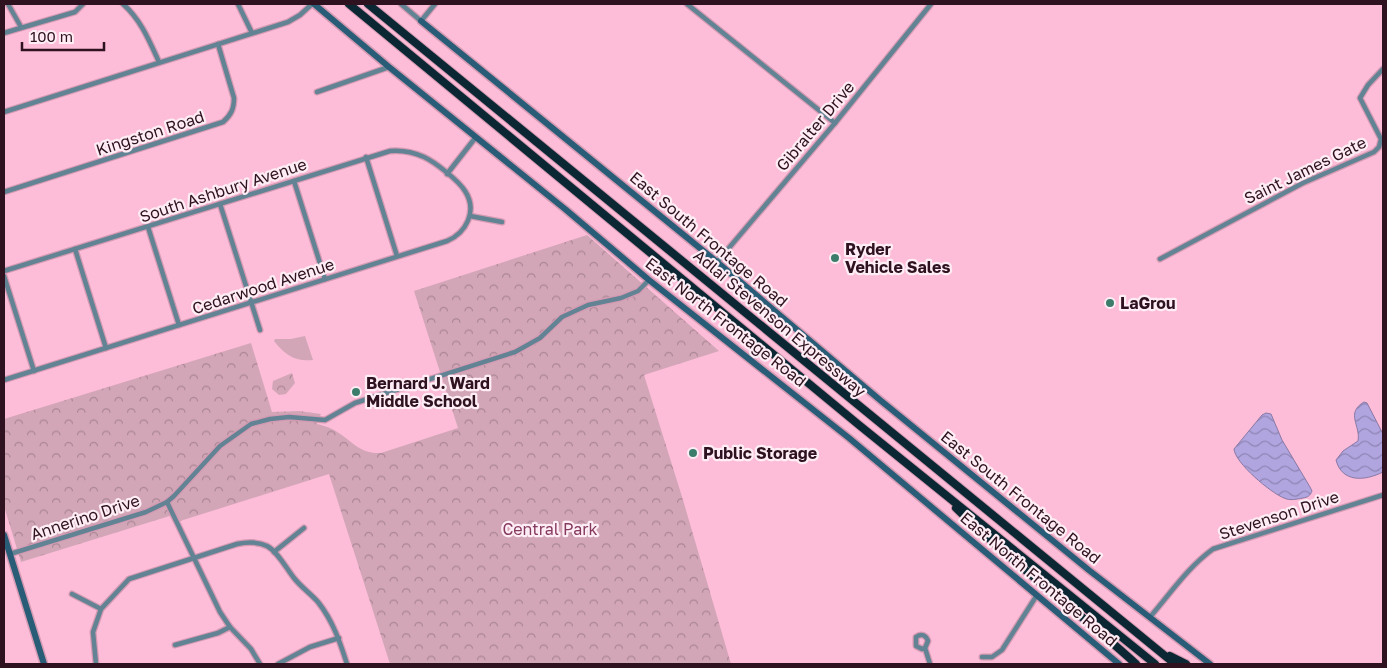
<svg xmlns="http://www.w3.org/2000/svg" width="1387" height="668" viewBox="0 0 1387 668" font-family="'Golos Text',sans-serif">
<defs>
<pattern id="park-crowns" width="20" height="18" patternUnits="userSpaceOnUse" patternTransform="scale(1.25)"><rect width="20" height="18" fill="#d2a6b7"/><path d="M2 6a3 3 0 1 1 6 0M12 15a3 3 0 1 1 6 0" fill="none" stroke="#ab8694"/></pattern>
<pattern id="water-waves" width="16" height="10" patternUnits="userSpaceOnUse" patternTransform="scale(1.25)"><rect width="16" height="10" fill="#b0a5df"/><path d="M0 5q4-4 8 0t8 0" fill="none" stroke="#9085b4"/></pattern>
</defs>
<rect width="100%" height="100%" fill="#fdbcd7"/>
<path fill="#d2a6b7" d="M305,336L313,360C295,362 285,355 274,341L275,339H291Z"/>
<g fill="url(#park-crowns)">
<path d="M587,235L719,351L644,375L683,500L731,664H390L329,474L180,521L176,514L21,562L4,506V419L251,343L272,412L299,411L321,414L317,424C322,425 328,427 332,429C351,439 358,454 381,453L458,428L414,291Z"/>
<polygon points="292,373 295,383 286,394 279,395 272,389 273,381"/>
</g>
<g fill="url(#water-waves)" stroke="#8979a5">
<path d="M1364,402L1367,403L1383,434V472C1365,481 1342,483 1336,460L1343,451L1358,441C1361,426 1345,413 1364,402Z"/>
<path d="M1266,413L1271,414L1282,440L1310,487L1312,491C1310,496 1308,497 1303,498C1297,499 1290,501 1284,498C1271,493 1235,463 1234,449L1262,415Z"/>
</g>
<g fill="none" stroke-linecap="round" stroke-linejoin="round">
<g stroke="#d49ab2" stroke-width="7">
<g id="street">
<polyline points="8,4 21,27"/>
<path d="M123,4C141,20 149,40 159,62"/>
<polyline points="238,4 252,33"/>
<polyline points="401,4 421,21 435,4"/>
<polyline points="687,4 835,123"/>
<polyline points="4,33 75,12 83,4"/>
<polyline points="317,92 389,67"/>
<polyline points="4,112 288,22 300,15 312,4"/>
<polyline points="366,157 397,256"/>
<polyline points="447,174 476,137"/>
<polyline points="294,181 325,279"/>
<path d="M4,192L223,122C231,115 234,109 234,98L218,44"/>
<polyline points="220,204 260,330"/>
<polyline points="470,216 502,222"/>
<polyline points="148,227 179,325"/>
<polyline points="75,249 106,348"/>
<polyline points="1160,259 1303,183 1374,152 1379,147 1381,139 1360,98 1368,85 1383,69"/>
<polyline points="717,262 835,123 931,4"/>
<path d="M4,271L390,151C402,150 413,152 424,157C435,162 459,181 465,191C478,211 466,233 447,241L4,380"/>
<polyline points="4,276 34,371"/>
<polyline points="167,502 220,612 230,627 251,649 260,664"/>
<polyline points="274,552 304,528"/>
<polyline points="10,554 146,512 167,502 174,496 220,446 251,424 270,419 289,417 325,420 355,403 515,352 540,338 562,317 588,305 621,298 638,291 649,280"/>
<polyline points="72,594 101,609"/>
<path d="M1150,617C1170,594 1188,567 1213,549L1383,495"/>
<polyline points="175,645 218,633 230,627"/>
<path d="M925,648L922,649L916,646V637C921,633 926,635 928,641L925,648L930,664"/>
<polyline points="982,657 992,657 1002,650 1037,595"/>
<path d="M96,664L93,632L101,609L129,579L237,544C247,542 257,541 267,546C278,552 286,568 294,578C301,587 311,594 318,602C333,621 340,642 347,664"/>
<polyline points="278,664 310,647 339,638"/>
</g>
</g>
<g stroke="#d49ab2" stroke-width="9">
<g id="secondary">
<polyline points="314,4 389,67 565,209 649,280 849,438 1119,664"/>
<polyline points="421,21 717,262 880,400 1090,571 1210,664"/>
<polyline points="4,535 44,664"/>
</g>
</g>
<g stroke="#d49ab2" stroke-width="10">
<g id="highway">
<polyline points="349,4 859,425 1155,664"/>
<polyline points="368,4 1175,664"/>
<path d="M956,508C1013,564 1077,610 1136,664"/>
<polyline points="1170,656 1186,664"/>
</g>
</g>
<use href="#street" stroke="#628394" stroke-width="4.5"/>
<use href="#secondary" stroke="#295c76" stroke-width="6"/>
<use href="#highway" stroke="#0c2734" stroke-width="8"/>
</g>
<g fill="#3c7c6a" stroke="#feedf4" stroke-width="2">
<circle cx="835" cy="258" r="5"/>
<circle cx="1110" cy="303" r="5"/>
<circle cx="356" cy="392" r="5"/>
<circle cx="693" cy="453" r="5"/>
</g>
<g text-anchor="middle" stroke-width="4.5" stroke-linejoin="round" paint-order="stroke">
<g font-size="16" fill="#2f121f" stroke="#feedf4">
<text transform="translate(815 126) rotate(-50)" y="6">Gibralter Drive</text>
<text transform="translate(150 133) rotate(-18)" y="6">Kingston Road</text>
<text transform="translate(1305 170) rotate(-26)" y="6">Saint James Gate</text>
<text transform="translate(223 190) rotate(-18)" y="6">South Ashbury Avenue</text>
<text transform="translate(709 239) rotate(40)" y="6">East South Frontage Road</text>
<text transform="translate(263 286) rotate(-18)" y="6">Cedarwood Avenue</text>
<text transform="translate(726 322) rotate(38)" y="6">East North Frontage Road</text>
<text transform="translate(780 323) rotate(40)" y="6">Adlai Stevenson Expressway</text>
<text transform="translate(1021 497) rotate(39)" y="6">East South Frontage Road</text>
<text transform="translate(1279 515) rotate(-18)" y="6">Stevenson Drive</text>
<text transform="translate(85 517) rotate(-18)" y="6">Annerino Drive</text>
<text transform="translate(1039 579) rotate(40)" y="6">East North Frontage Road</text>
</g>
<g font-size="16" font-weight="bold" fill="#2f121f" stroke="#feedf4" text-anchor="start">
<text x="845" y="255">Ryder<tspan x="845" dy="18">Vehicle Sales</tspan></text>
<text x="1120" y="309">LaGrou</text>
<text x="366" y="389">Bernard J. Ward<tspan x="366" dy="18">Middle School</tspan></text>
<text x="703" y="459">Public Storage</text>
</g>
<g font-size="16" fill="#86395e" stroke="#feedf4">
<text x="550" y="535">Central Park</text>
</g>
</g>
<rect width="1387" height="668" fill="none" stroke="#2f121f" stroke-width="10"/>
<path d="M22 42v8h82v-8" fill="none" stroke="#2f121f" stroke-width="2.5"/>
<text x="30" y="42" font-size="15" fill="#2f121f" stroke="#feedf4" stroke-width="4" paint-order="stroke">100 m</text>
</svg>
